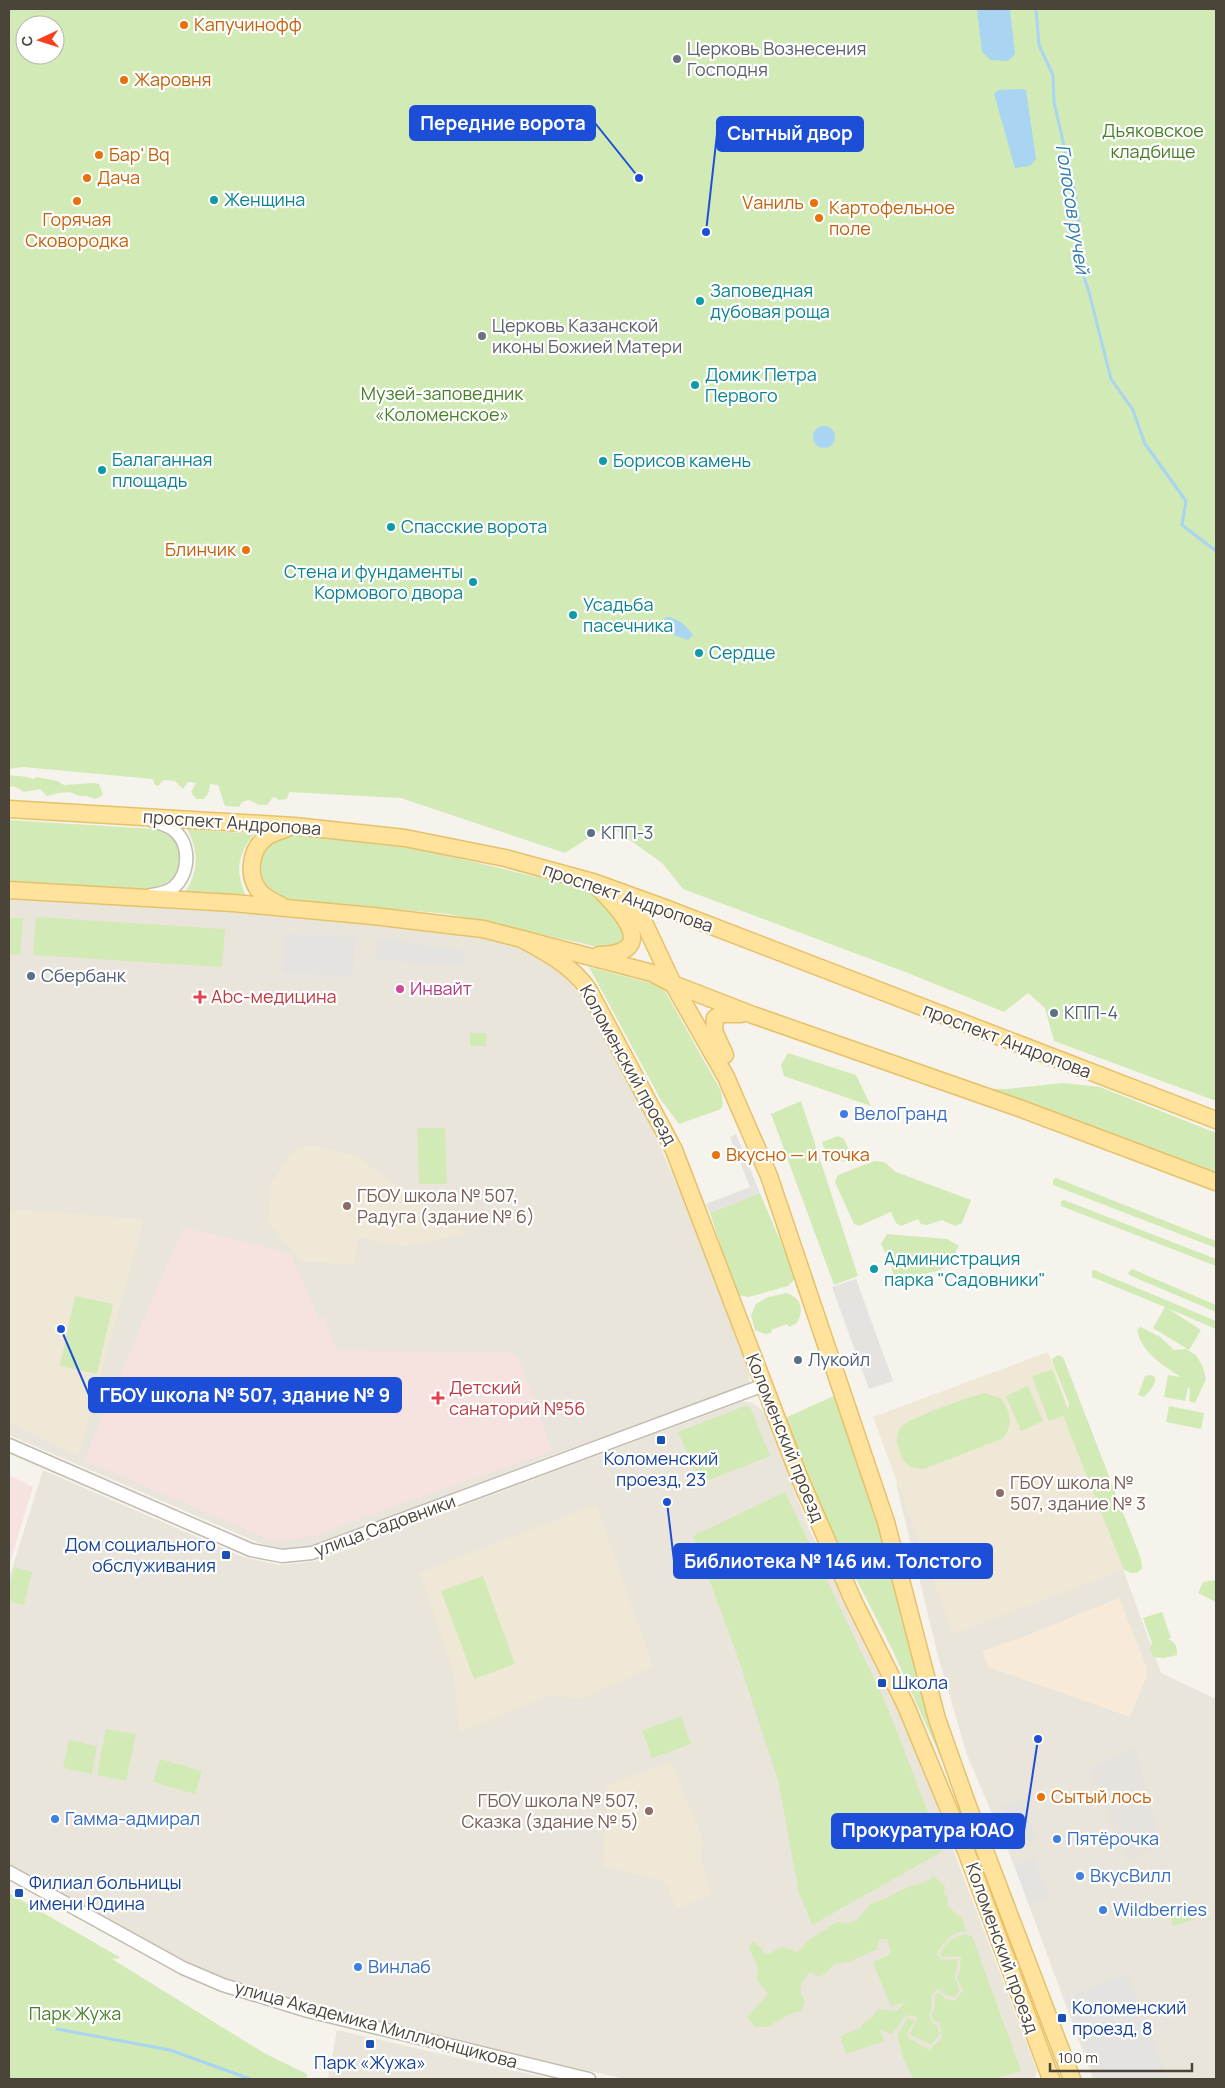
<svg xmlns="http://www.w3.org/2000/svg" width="1225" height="2088" viewBox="0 0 1225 2088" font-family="Manrope,sans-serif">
<rect width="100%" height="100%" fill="#f6f3ec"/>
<g fill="#eae5da">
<polygon points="32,898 389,923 455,932 499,940 520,947 545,961 564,975 598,1018 642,1106 685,1203 750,1372 749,1383 743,1388 555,1454 320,1545 296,1549 271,1548 9,1435 9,899"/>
<polygon points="743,1401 753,1403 764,1412 809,1529 900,1709 1037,2071 1035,2079 625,2079 310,2006 224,1980 150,1943 9,1864 9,1578 43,1470 243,1557 280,1565 316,1561"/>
<polygon points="1069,1422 1161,1673 1216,1699 1216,2079 1093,2079 1016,1870 967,1755 938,1656 896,1483"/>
<polygon points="337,2030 550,2079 328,2079"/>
</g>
<polygon fill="#f7ead8" points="1119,1598 1147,1668 1147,1676 1130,1717 988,1667 982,1651 1028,1635"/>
<polygon fill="#e6e2dd" points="1135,1747 1162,1847 1127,1861 1089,1768"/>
<g fill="#efe8d6">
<polygon points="310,1145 358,1157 401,1189 467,1234 403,1246 358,1237 354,1265 302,1261 268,1223 271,1183 294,1150"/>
<polygon points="9,1209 142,1219 140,1235 78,1456 9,1422"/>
<polygon points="1048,1352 1128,1568 953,1634 873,1417"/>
<polygon points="596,1504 653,1666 582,1699 549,1695 460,1732 453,1672 420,1573"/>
<polygon points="671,1762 702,1837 701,1861 712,1895 676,1909 666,1882 603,1866 607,1785"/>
</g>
<g fill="#f6e3e0">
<polygon points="183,1228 251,1243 291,1255 319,1319 324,1317 337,1351 512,1352 519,1359 552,1451 388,1508 315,1536 274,1541 84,1460"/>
<polygon points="9,1475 33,1487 9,1566"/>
</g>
<g fill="#d2eab5" fill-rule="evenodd">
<path d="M9,9H1216V1101L1054,1041L1045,1008L1028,993L1004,1012L908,973L683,889L662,863L609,825L565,853L401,798L289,792L287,799L280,800L273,797L267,805H259L249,800L242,802L239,807L225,806L218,785L210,784L209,792L204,799H196L191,792L196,783L188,782L183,789L175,781L164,780L158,786L154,784L153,779L23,767L9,769ZM25,25H55V55H25Z"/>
<path d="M9,775C17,777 24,775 33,779L37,777L57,781L64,785L94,783L99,784L103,795L96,799L86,796H79L70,792L58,793L47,796L40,789L24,792L14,786L9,787Z"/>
<path d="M9,820L155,829C192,839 187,881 152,890L9,882Z"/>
<path d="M187,829L254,834C236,857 235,873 248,900L184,894C199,873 199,851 187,829Z"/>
<path d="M284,834L419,849L558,882L585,890L609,907L623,924L624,945L603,948L449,914L286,900C256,883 256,884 262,850Z"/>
<polygon points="36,917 225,929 222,967 33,955"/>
<polygon points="9,918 23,918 20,955 9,954"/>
<polygon points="589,967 662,986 721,1091 723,1104 721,1109 679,1124 661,1100"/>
<polygon points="470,1033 487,1033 486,1046 470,1046"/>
<polygon points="788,1053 856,1075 871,1106 784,1076 781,1065"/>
<polygon points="1063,1083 1100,1087 1216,1133 1216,1172 988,1089 1007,1089"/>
<polygon points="801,1101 858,1276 834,1285 771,1114"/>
<polygon points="417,1128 445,1128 447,1184 419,1184"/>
<polygon points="838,1136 844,1139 851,1154 848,1161 829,1162 822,1142"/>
<polygon points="874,1161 884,1162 896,1172 971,1200 962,1223 955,1226 942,1220 927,1225 921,1224 918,1219 901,1226 896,1223 891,1212 859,1226 854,1224 835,1182 838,1175"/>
<polygon points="1056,1178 1216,1241 1216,1248 1053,1185 1053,1179"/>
<polygon points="760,1193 796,1278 788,1286 749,1297 737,1295 710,1213"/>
<polygon points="1064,1200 1216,1259 1216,1266 1061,1206 1061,1201"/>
<path d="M887,1234L947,1239L959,1246C955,1253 947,1265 940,1270C935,1272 929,1272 925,1274C914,1279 907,1284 895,1285L891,1264L881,1244Z"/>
<polygon points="1132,1269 1216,1305 1216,1312 1129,1275 1128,1273"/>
<polygon points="1094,1270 1216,1321 1216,1329 1167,1308 1201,1330 1189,1350 1153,1328 1165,1307 1092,1277 1092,1271"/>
<path d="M787,1293C802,1299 804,1309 797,1323L789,1327L787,1324L771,1330L772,1333L765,1334L755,1330L751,1315L756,1304L768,1297Z"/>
<polygon points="75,1296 113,1304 97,1374 60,1366"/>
<path d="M1141,1327L1160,1337L1174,1350L1186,1349L1196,1355L1203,1367L1206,1379L1195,1403L1189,1401L1190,1389L1188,1387L1185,1401L1164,1397L1168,1375L1181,1377C1162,1365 1142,1353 1137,1330Z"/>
<polygon points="1058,1355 1063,1357 1141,1559 1142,1568 1137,1573 1131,1573 1124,1570 1064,1418 1066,1415 1049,1421 1032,1377 1052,1369 1068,1410 1069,1404 1053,1364 1052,1359"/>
<path d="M1150,1375L1155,1377C1156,1385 1149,1392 1144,1397L1138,1395L1145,1376Z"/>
<polygon points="1028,1386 1043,1421 1021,1431 1006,1396"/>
<path d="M985,1393L1000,1398C1011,1410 1014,1427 1002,1439L923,1469C913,1469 905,1465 901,1455C897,1446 894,1435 902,1426C910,1418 971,1396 985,1393Z"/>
<polygon points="836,1395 880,1532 949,1765 945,1767 893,1651 826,1520 785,1418"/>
<polygon points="745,1406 750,1407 770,1456 709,1480 698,1477 678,1432"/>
<polygon points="1169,1406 1204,1413 1201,1429 1166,1422"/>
<polygon points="785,1492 887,1706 943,1851 812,1925 799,1893 778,1780 736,1652 693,1536"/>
<polygon points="14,1567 32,1572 24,1605 9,1601 9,1588"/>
<polygon points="483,1576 515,1664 474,1679 441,1591"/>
<polygon points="1216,1580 1216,1602 1198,1593 1203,1582"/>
<path d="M1162,1612L1171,1638L1168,1639C1176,1643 1177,1645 1177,1655L1164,1658L1153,1657L1150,1648L1152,1643L1143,1618Z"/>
<polygon points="681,1716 691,1744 652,1758 642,1731"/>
<polygon points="106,1729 136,1734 126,1781 97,1775"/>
<polygon points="69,1740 97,1746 92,1774 63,1768"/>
<polygon points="160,1759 202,1771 195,1794 153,1782"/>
<path d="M934,1876L945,1886L944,1893L948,1898L947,1906L962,1918L966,1931C947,1935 947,1939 936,1954L942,1960L958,1959L955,1979L960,1990L955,1997L948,1996L938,1989L931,1995L932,2003L929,2017L933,2024L938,2026L939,2035L931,2045L909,2034L916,2022L917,2017L906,2015L892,2034L880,2030L884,2041L846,2054L840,2036L861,2028L863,2023L874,2016L877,2009L897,2011L905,2002L891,2007L873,1962L891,1954L887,1939H879L877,1950C864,1953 849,1965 836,1963L827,1972L819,1977L810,1972C800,1983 797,1988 805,2001L801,2011L790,2014L767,2027H755L747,2017L768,1994L757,1980L758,1967L749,1948L752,1941L760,1947L766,1955L783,1947L797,1952L809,1940L837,1922L847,1923L856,1921L870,1904L885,1899L903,1889L927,1881Z"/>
<polygon points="9,1893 121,1958 112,1959 264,2053 307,2074 307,2079 9,2079"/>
<polygon points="1191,1904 1195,1919 1173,1926 1169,1911"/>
<path d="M965,1934L972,1936L1021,2071L993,2079H913L903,2058L897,2035L908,2018L915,2020L908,2032L907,2037L929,2050L942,2038L940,2023L934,2020L931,2016L935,2005V1995L940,1993L945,1999L955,2001L963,1990L957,1978L960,1970L961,1956L942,1957L940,1953C947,1941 952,1938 965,1934Z"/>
</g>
<g fill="#e5e3e0">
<polygon points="284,934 355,937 353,977 283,973"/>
<polygon points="377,938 465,951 464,965 376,960"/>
<polygon points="736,1134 760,1193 710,1213 706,1204 750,1187 730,1137"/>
<polygon points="856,1279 893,1381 869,1389 832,1287"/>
<polygon points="1021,1798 1037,1838 1017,1846 1002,1806"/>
<polygon points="1034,1857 1049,1897 1029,1905 1014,1865"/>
<polygon points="1128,1974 1168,2079 1097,2079 1066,1998"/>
</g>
<g fill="#a9d4f2">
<polygon points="977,9 1010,9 1015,54 1008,61 991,60 982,52"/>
<polygon points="1020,89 1026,90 1036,159 1030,166 1015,168 994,94 999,90"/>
<circle cx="824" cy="437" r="11"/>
<path d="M667,617C679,618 686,626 693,635L688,640L674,635L664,625V619Z"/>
</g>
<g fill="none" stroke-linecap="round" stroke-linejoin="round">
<g stroke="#a9d4f2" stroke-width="3">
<polyline points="1036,9 1039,45 1053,75 1054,102 1074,189 1079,222 1077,256 1089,292 1111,379 1133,410 1145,444 1186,501 1182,525 1216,551"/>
<polyline points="57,2029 170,2050 250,2079"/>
</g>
<g stroke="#c2bbae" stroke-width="15">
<g id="minor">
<path d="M151,895C159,894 166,893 173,888C191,873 191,841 171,828C166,825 159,823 153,821"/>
<polyline points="9,1445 251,1550 282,1556 312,1553 764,1385"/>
<polyline points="9,1872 183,1968 223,1985 308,2011 589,2079"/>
</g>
</g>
<g stroke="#e6c16a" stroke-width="19">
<g id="major">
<polyline points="9,809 294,826 405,838 505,858 593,882 665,908 1216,1120"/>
<path d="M595,885C618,907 663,953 599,955"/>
<polyline points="9,890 233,903 373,916 483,929 522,939 652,973 673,984 753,1015 1019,1108 1216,1182"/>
<polyline points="621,892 641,916 673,984 726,1077 769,1176 886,1522 937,1719 969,1809 1072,2079"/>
<path d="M282,906C276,903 268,899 262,894C246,878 249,849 268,836C275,832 283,830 290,827"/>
<path d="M522,939C547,953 571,965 588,989L674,1150L800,1479L853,1600L906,1706L966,1851L1051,2079"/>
<polyline points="725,1055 714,1031 715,1018 722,1014 741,1014"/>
</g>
</g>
<use href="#minor" stroke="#fff" stroke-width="12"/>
<use href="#major" stroke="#ffe39c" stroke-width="16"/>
</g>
<g fill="#e8710a" stroke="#fff" stroke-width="2">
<circle cx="184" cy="25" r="5"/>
<circle cx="124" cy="80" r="5"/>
<circle cx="99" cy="155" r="5"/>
<circle cx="87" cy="178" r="5"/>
<circle cx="77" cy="201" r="5"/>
<circle cx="814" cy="203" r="5"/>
<circle cx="819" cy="218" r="5"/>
<circle cx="246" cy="550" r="5"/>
<circle cx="716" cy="1155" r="5"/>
<circle cx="1041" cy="1797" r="5"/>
</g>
<g fill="#6b7280" stroke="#fff" stroke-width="2">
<circle cx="677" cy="59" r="5"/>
<circle cx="482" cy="336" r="5"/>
</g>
<g fill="#0f9aa8" stroke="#fff" stroke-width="2">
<circle cx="214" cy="200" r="5"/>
<circle cx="700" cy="301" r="5"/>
<circle cx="695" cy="385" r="5"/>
<circle cx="603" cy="461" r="5"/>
<circle cx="102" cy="470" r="5"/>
<circle cx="391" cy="527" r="5"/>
<circle cx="473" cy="582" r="5"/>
<circle cx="573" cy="615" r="5"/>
<circle cx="699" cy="653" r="5"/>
<circle cx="874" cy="1269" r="5"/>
</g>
<g fill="#5c6f8a" stroke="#fff" stroke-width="2">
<circle cx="591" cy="833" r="5"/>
<circle cx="31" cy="976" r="5"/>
<circle cx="1054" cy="1013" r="5"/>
<circle cx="798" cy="1360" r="5"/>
</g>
<circle fill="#d1479c" stroke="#fff" stroke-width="2" cx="400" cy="989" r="5"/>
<g fill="#e0444e" stroke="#fff" stroke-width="2">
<path d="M197.5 989.5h5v5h5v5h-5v5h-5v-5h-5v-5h5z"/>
<path d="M435.5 1390.5h5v5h5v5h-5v5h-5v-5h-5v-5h5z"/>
</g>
<g fill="#3f7fe0" stroke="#fff" stroke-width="2">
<circle cx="844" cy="1114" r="5"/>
<circle cx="55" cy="1819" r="5"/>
<circle cx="1057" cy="1839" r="5"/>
<circle cx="1080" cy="1876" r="5"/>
<circle cx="1103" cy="1910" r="5"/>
<circle cx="358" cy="1967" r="5"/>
</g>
<g fill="#8d6e63" stroke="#fff" stroke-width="2">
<circle cx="347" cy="1206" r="5"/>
<circle cx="1000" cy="1493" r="5"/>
<circle cx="649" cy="1811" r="5"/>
</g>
<g fill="#1a4fb4" stroke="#fff" stroke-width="2">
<rect x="656" y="1435" width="10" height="10" rx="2.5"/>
<rect x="221" y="1550" width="10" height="10" rx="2.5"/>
<rect x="877" y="1678" width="10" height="10" rx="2.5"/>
<rect x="14" y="1888" width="10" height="10" rx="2.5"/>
<rect x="1057" y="2013" width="10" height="10" rx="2.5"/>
<rect x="365" y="2039" width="10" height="10" rx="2.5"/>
</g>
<g text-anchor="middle" stroke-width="4.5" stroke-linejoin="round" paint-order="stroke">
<g font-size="18" fill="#c56008" stroke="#fff" text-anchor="start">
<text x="194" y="31">Капучинофф</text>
<text x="134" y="86">Жаровня</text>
<text x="109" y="161">Бар' Bq</text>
<text x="97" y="184">Дача</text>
<text x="804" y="209" text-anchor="end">Vаниль</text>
<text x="829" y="214">Картофельное<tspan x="829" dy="21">поле</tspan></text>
<text x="77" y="226" text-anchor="middle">Горячая<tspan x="77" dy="21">Сковородка</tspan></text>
<text x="236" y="556" text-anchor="end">Блинчик</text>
<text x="726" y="1161">Вкусно — и точка</text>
<text x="1051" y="1803">Сытый лось</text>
</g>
<g font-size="18" fill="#5b616d" stroke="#fff" text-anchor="start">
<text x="687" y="55">Церковь Вознесения<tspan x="687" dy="21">Господня</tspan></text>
<text x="492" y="332">Церковь Казанской<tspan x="492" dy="21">иконы Божией Матери</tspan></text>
</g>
<g font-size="18" fill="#4a7f2a" stroke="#fff">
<text x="1153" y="137">Дьяковское<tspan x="1153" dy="21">кладбище</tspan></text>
<text x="442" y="400">Музей-заповедник<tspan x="442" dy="21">«Коломенское»</tspan></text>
<text x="75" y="2020">Парк Жужа</text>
</g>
<g font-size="18" fill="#0d838f" stroke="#fff" text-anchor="start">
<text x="224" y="206">Женщина</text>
<text x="710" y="297">Заповедная<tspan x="710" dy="21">дубовая роща</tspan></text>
<text x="705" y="381">Домик Петра<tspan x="705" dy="21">Первого</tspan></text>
<text x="112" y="466">Балаганная<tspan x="112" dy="21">площадь</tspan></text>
<text x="613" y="467">Борисов камень</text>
<text x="401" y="533">Спасские ворота</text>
<text x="463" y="578" text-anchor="end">Стена и фундаменты<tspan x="463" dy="21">Кормового двора</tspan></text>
<text x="583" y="611">Усадьба<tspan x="583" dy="21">пасечника</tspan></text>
<text x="709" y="659">Сердце</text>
<text x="884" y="1265">Администрация<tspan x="884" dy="21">парка "Садовники"</tspan></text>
</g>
<g font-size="18" fill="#4b4439" stroke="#fff">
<text transform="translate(232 823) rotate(4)" y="6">проспект Андропова</text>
<text transform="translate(628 898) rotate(19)" y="6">проспект Андропова</text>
<text transform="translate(1007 1041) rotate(21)" y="6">проспект Андропова</text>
<text transform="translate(628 1065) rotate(61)" y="6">Коломенский проезд</text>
<text transform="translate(785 1438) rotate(68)" y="6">Коломенский проезд</text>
<text transform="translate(385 1526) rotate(-20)" y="6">улица Садовники</text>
<text transform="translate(1002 1948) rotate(70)" y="6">Коломенский проезд</text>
<text transform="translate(376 2025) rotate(15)" y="6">улица Академика Миллионщикова</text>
</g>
<g font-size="18" fill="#4e5e75" stroke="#fff" text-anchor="start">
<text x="601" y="839">КПП-3</text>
<text x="41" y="982">Сбербанк</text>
<text x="1064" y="1019">КПП-4</text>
<text x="808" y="1366">Лукойл</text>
</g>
<g font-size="18" fill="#b23c85" stroke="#fff" text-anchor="start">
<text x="410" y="995">Инвайт</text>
</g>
<g font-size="18" fill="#be3a42" stroke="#fff" text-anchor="start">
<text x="211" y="1003">Abc-медицина</text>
<text x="449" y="1394">Детский<tspan x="449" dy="21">санаторий №56</tspan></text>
</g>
<g font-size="18" fill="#366cbe" stroke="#fff" text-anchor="start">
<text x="854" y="1120">ВелоГранд</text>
<text x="65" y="1825">Гамма-адмирал</text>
<text x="1067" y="1845">Пятёрочка</text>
<text x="1090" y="1882">ВкусВилл</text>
<text x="1113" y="1916">Wildberries</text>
<text x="368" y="1973">Винлаб</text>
</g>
<g font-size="18" fill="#785e54" stroke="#fff" text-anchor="start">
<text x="357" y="1202">ГБОУ школа № 507,<tspan x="357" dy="21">Радуга (здание № 6)</tspan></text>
<text x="1010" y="1489">ГБОУ школа №<tspan x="1010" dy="21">507, здание № 3</tspan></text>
<text x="639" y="1807" text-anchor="end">ГБОУ школа № 507,<tspan x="639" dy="21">Сказка (здание № 5)</tspan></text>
</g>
<g font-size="18" fill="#164399" stroke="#fff" text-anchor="start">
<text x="661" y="1465" text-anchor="middle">Коломенский<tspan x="661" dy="21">проезд, 23</tspan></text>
<text x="216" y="1551" text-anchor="end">Дом социального<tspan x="216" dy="21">обслуживания</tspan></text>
<text x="892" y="1689">Школа</text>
<text x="29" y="1889">Филиал больницы<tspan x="29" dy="21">имени Юдина</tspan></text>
<text x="1072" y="2014">Коломенский<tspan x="1072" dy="21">проезд, 8</tspan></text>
<text x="370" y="2069" text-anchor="middle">Парк «Жужа»</text>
</g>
<g font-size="19" font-style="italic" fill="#2e7ab2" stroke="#fff">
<text transform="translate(1073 209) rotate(81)" y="7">Голосов ручей</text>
</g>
</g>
<path fill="none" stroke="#1d4ed8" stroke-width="2" d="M639 178L595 123M706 232L717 134M61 1329L89 1395M667 1502L674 1561M1038 1739L1024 1831"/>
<g fill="#1d4ed8" stroke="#fff" stroke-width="2">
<circle cx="639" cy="178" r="5"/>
<circle cx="706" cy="232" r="5"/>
<circle cx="61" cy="1329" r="5"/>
<circle cx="667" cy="1502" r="5"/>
<circle cx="1038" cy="1739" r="5"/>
</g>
<g fill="#1d4ed8" stroke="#1d4ed8" stroke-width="2">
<rect x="410" y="106" width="185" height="34" rx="5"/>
<rect x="717" y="117" width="146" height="34" rx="5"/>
<rect x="89" y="1378" width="312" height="34" rx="5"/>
<rect x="674" y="1544" width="318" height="34" rx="5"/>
<rect x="832" y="1814" width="192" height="34" rx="5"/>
</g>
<g font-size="19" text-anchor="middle" font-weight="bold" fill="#fff">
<text x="503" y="130">Передние ворота</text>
<text x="790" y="140">Сытный двор</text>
<text x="245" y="1402">ГБОУ школа № 507, здание № 9</text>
<text x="833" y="1568">Библиотека № 146 им. Толстого</text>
<text x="928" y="1837">Прокуратура ЮАО</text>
</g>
<rect width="1225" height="2088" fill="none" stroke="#4b4439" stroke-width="20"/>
<g transform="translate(40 40) rotate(266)"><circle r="24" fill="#ffffff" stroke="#b7b4b0"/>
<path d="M0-4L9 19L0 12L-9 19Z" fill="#fc3f1d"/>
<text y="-8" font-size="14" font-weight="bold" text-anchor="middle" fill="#4b4439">С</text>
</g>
<path d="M1050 2063v8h142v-8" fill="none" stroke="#4b4439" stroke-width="2.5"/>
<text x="1058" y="2063" font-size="15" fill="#4b4439" stroke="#ffffff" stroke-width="4" paint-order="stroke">100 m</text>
</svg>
